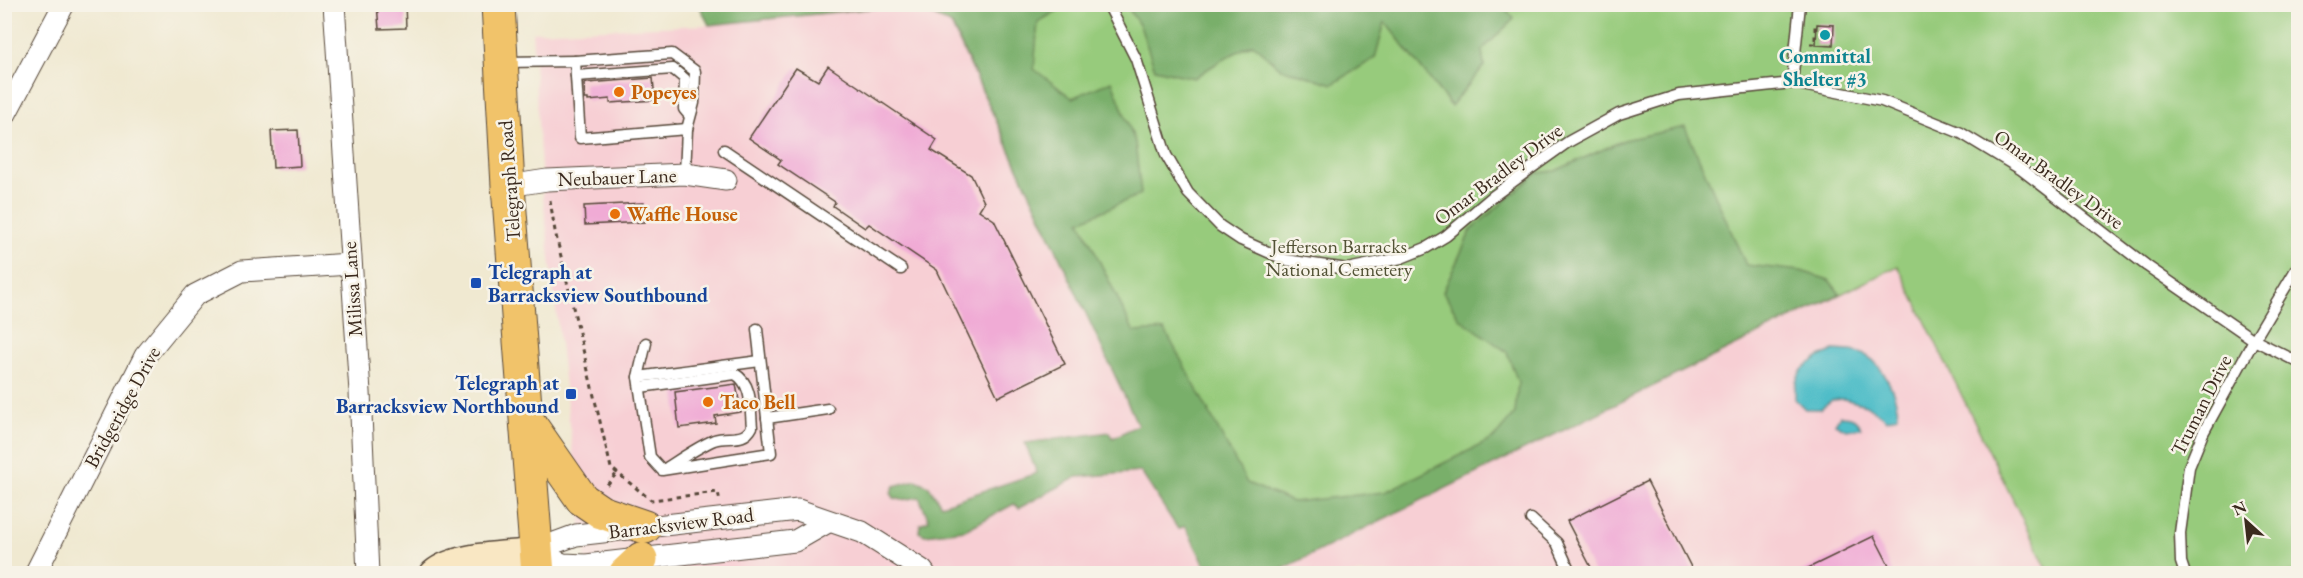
<svg xmlns="http://www.w3.org/2000/svg" width="2303" height="578" viewBox="0 0 2303 578" font-family="'EB Garamond',serif">
<rect width="100%" height="100%" fill="#f7f3e8"/>
<filter id="ink" filterUnits="userSpaceOnUse"><feTurbulence type="fractalNoise" baseFrequency=".0167" numOctaves="2"/><feDisplacementMap in="SourceGraphic" scale="12" xChannelSelector="R" yChannelSelector="G"/><feConvolveMatrix kernelMatrix="1 2 1 2 8 2 1 2 1" color-interpolation-filters="sRGB"/></filter>
<filter id="wash" filterUnits="userSpaceOnUse"><feTurbulence type="fractalNoise" baseFrequency=".008" numOctaves="4" result="noise"/><feDisplacementMap in="SourceGraphic" scale="24" xChannelSelector="R" yChannelSelector="G"/><feGaussianBlur stdDeviation="1.35" result="paint"/><feColorMatrix in="noise" values="0 0 0 0 0 0 0 0 0 0 0 0 0 0 0 0 0 1.4 0 .05"/><feComposite in="paint" operator="in"/></filter>
<g filter="url(#wash)">
<rect width="100%" height="100%" fill="#f0e9d1"/>
<g fill="#f7cfd4">
<polygon points="905,5 942,5 1100,347 1209,573 587,573 543,198 532,32 709,25"/>
<polygon points="1898,266 2049,573 1272,574"/>
</g>
<polygon fill="#97cb7b" stroke="#697a4c" stroke-width="1.5" points="942,5 2298,5 2298,573 2049,573 1898,266 1272,573 1138,425"/>
<g fill="#79af6b" stroke="#5a6c44" stroke-width="1.5">
<polygon points="1502,4 1514,19 1482,50 1484,66 1451,106 1385,22 1375,58 1333,84 1280,68 1253,44 1225,58 1194,78 1155,69 1140,26 1126,5"/>
<polygon points="699,5 906,5 709,25"/>
<polygon points="912,5 1067,5 1038,22 1034,69 1072,98 1112,81 1135,142 1141,194 1080,221 1134,332 1165,330 1247,483 1293,502 1385,492 1493,439 1515,413 1518,382 1507,352 1459,318 1443,292 1471,230 1537,173 1555,171 1624,140 1685,127 1746,265 1801,271 1829,280 1840,294 1278,571 1276,573 1209,573 1185,526 1178,529 1141,472 1077,477 1019,508 1014,504 965,530 925,535 919,532 920,524 929,520 919,497 902,500 894,498 891,493 894,486 916,480 929,486 941,505 1037,473 1025,443 1110,432 1113,438 1138,425 952,25"/>
</g>
<g fill="#4fbdc8" stroke="#457473" stroke-width="1.5">
<path d="M1834,350C1845,351 1857,350 1867,356C1884,366 1898,397 1898,416L1887,420L1866,405L1844,399L1832,400L1820,409H1805L1795,399C1793,367 1809,363 1834,350Z"/>
<path d="M1840,416C1852,416 1856,418 1861,428L1846,430L1835,424Z"/>
</g>
<g id="blocks">
<g fill="#f0abd5">
<polygon points="377,4 405,4 406,28 379,29"/>
<polygon points="1817,24 1834,25 1833,46 1816,45"/>
<polygon points="828,66 937,140 931,150 971,175 984,202 979,210 994,220 1065,364 998,397 937,270 869,224 865,228 833,206 835,202 778,164 781,160 749,138 796,68 818,81"/>
<polygon points="653,78 655,100 610,103 610,99 588,101 588,99 585,99 584,84 587,83"/>
<polygon points="298,130 300,166 273,168 271,131"/>
<polygon points="644,203 645,222 585,225 584,206"/>
<polygon points="736,384 741,412 715,416 716,423 679,428 675,392"/>
<polygon points="1647,481 1694,573 1594,573 1567,521"/>
<polygon points="1874,536 1893,573 1798,573"/>
</g>
</g>
</g>
<g filter="url(#ink)">
<use href="#blocks" fill-opacity="0" stroke="#564739" stroke-width="1.5"/>
<g fill="none" stroke-linecap="round" stroke-linejoin="round">
<g stroke="#564739" stroke-width="13">
<g id="lane">
<polyline points="1108,4 1136,59 1166,155 1188,193 1220,226 1241,240 1286,260 1347,269 1401,258 1426,248 1446,236 1492,197 1530,169 1568,142 1619,114 1679,95 1792,83 1882,101 1961,133 2022,170 2147,266 2254,340 2298,362"/>
<polyline points="575,61 672,54 695,71 694,103 687,129"/>
<polyline points="504,62 575,61 580,138 687,129 685,174"/>
<polyline points="576,76 673,69 685,79 684,109 689,115"/>
<polyline points="1792,83 1800,4"/>
<polyline points="724,150 901,269"/>
<polyline points="646,343 638,377 650,457 662,470 771,453 757,329"/>
<polyline points="638,377 760,361"/>
<path d="M640,387L735,374C753,384 750,409 752,427C744,443 728,435 714,440C698,447 682,458 668,467"/>
<polyline points="767,418 828,409"/>
<polyline points="1531,519 1557,543 1571,574"/>
<polyline points="2185,574 2181,562 2180,533 2189,467 2203,433 2254,340 2298,266"/>
</g>
</g>
<g stroke="#564739" stroke-width="23">
<g id="street">
<polyline points="334,4 360,392 368,574"/>
<polyline points="4,117 64,4"/>
<polyline points="508,186 547,180 685,174 726,180"/>
<polyline points="536,553 557,542 576,535 798,510 862,532 922,570 925,574"/>
<polyline points="536,553 563,564 586,565 795,541 828,522"/>
<polyline points="35,574 145,356 195,295 242,271 350,264"/>
</g>
</g>
<g stroke="#564739" stroke-width="31">
<path id="secondary" d="M434,574C456,555 508,556 536,553"/>
</g>
<g stroke="#564739" stroke-width="35">
<g id="primary">
<polyline points="498,4 508,186 538,574"/>
<polyline points="527,420 582,499 601,512 645,527"/>
<polyline points="625,574 641,559"/>
</g>
</g>
<g stroke="#564739" stroke-width="3" stroke-dasharray="4.5 4.5" stroke-linecap="butt">
<polyline points="1810,44 1815,44 1815,26 1813,26"/>
<polyline points="550,200 555,231 611,468 651,500 718,492 720,502"/>
<polyline points="607,485 617,473"/>
</g>
<use href="#lane" stroke="#fff" stroke-width="10"/>
<use href="#street" stroke="#fff" stroke-width="21"/>
<use href="#secondary" stroke="#f9e7c3" stroke-width="28"/>
<use href="#primary" stroke="#f1c36a" stroke-width="33"/>
</g>
</g>
<circle fill="#0f9aa8" stroke="#f7f3e8" stroke-width="2" cx="1825" cy="35" r="6"/>
<g fill="#e8710a" stroke="#f7f3e8" stroke-width="2">
<circle cx="619" cy="92" r="6"/>
<circle cx="615" cy="214" r="6"/>
<circle cx="708" cy="402" r="6"/>
</g>
<g fill="#1a4fb4" stroke="#f7f3e8" stroke-width="2">
<rect x="470" y="277" width="12" height="12" rx="3"/>
<rect x="565" y="388" width="12" height="12" rx="3"/>
</g>
<g text-anchor="middle" stroke-width="5" stroke-linejoin="round" paint-order="stroke">
<g font-size="20" font-weight="bold" fill="#0d838f" stroke="#f7f3e8">
<text x="1825" y="63">Committal<tspan x="1825" dy="23">Shelter #3</tspan></text>
</g>
<g font-size="20" font-weight="bold" fill="#c56008" stroke="#f7f3e8" text-anchor="start">
<text x="631" y="99">Popeyes</text>
<text x="627" y="221">Waffle House</text>
<text x="720" y="409">Taco Bell</text>
</g>
<g font-size="20" fill="#3b2a1e" stroke="#f7f3e8">
<text transform="translate(1498 174) rotate(-37)" y="7">Omar Bradley Drive</text>
<text transform="translate(617 177) rotate(-2)" y="7">Neubauer Lane</text>
<text transform="translate(2059 179) rotate(36)" y="7">Omar Bradley Drive</text>
<text transform="translate(509 181) rotate(-94)" y="7">Telegraph Road</text>
<text transform="translate(352 289) rotate(-94)" y="7">Milissa Lane</text>
<text transform="translate(2201 405) rotate(-63)" y="7">Truman Drive</text>
<text transform="translate(122 407) rotate(-61)" y="7">Bridgeridge Drive</text>
<text transform="translate(681 523) rotate(-7)" y="7">Barracksview Road</text>
</g>
<g font-size="20" fill="#525235" stroke="#f7f3e8">
<text x="1339" y="253">Jefferson Barracks<tspan x="1339" dy="23">National Cemetery</tspan></text>
</g>
<g font-size="20" font-weight="bold" fill="#164399" stroke="#f7f3e8" text-anchor="start">
<text x="488" y="279">Telegraph at<tspan x="488" dy="23">Barracksview Southbound</tspan></text>
<text x="559" y="390" text-anchor="end">Telegraph at<tspan x="559" dy="23">Barracksview Northbound</tspan></text>
</g>
</g>
<rect width="2303" height="578" fill="none" stroke="#f7f3e8" stroke-width="24"/>
<g transform="translate(2246 521) rotate(333)" stroke="#f7f3e8" stroke-width="4.5" paint-order="stroke">
<path d="M0-4.5L10 22L0 15L-10 22Z" fill="#3b2a1e"/>
<text y="-9" font-size="16" font-weight="bold" text-anchor="middle" fill="#3b2a1e">N</text>
</g>
</svg>
